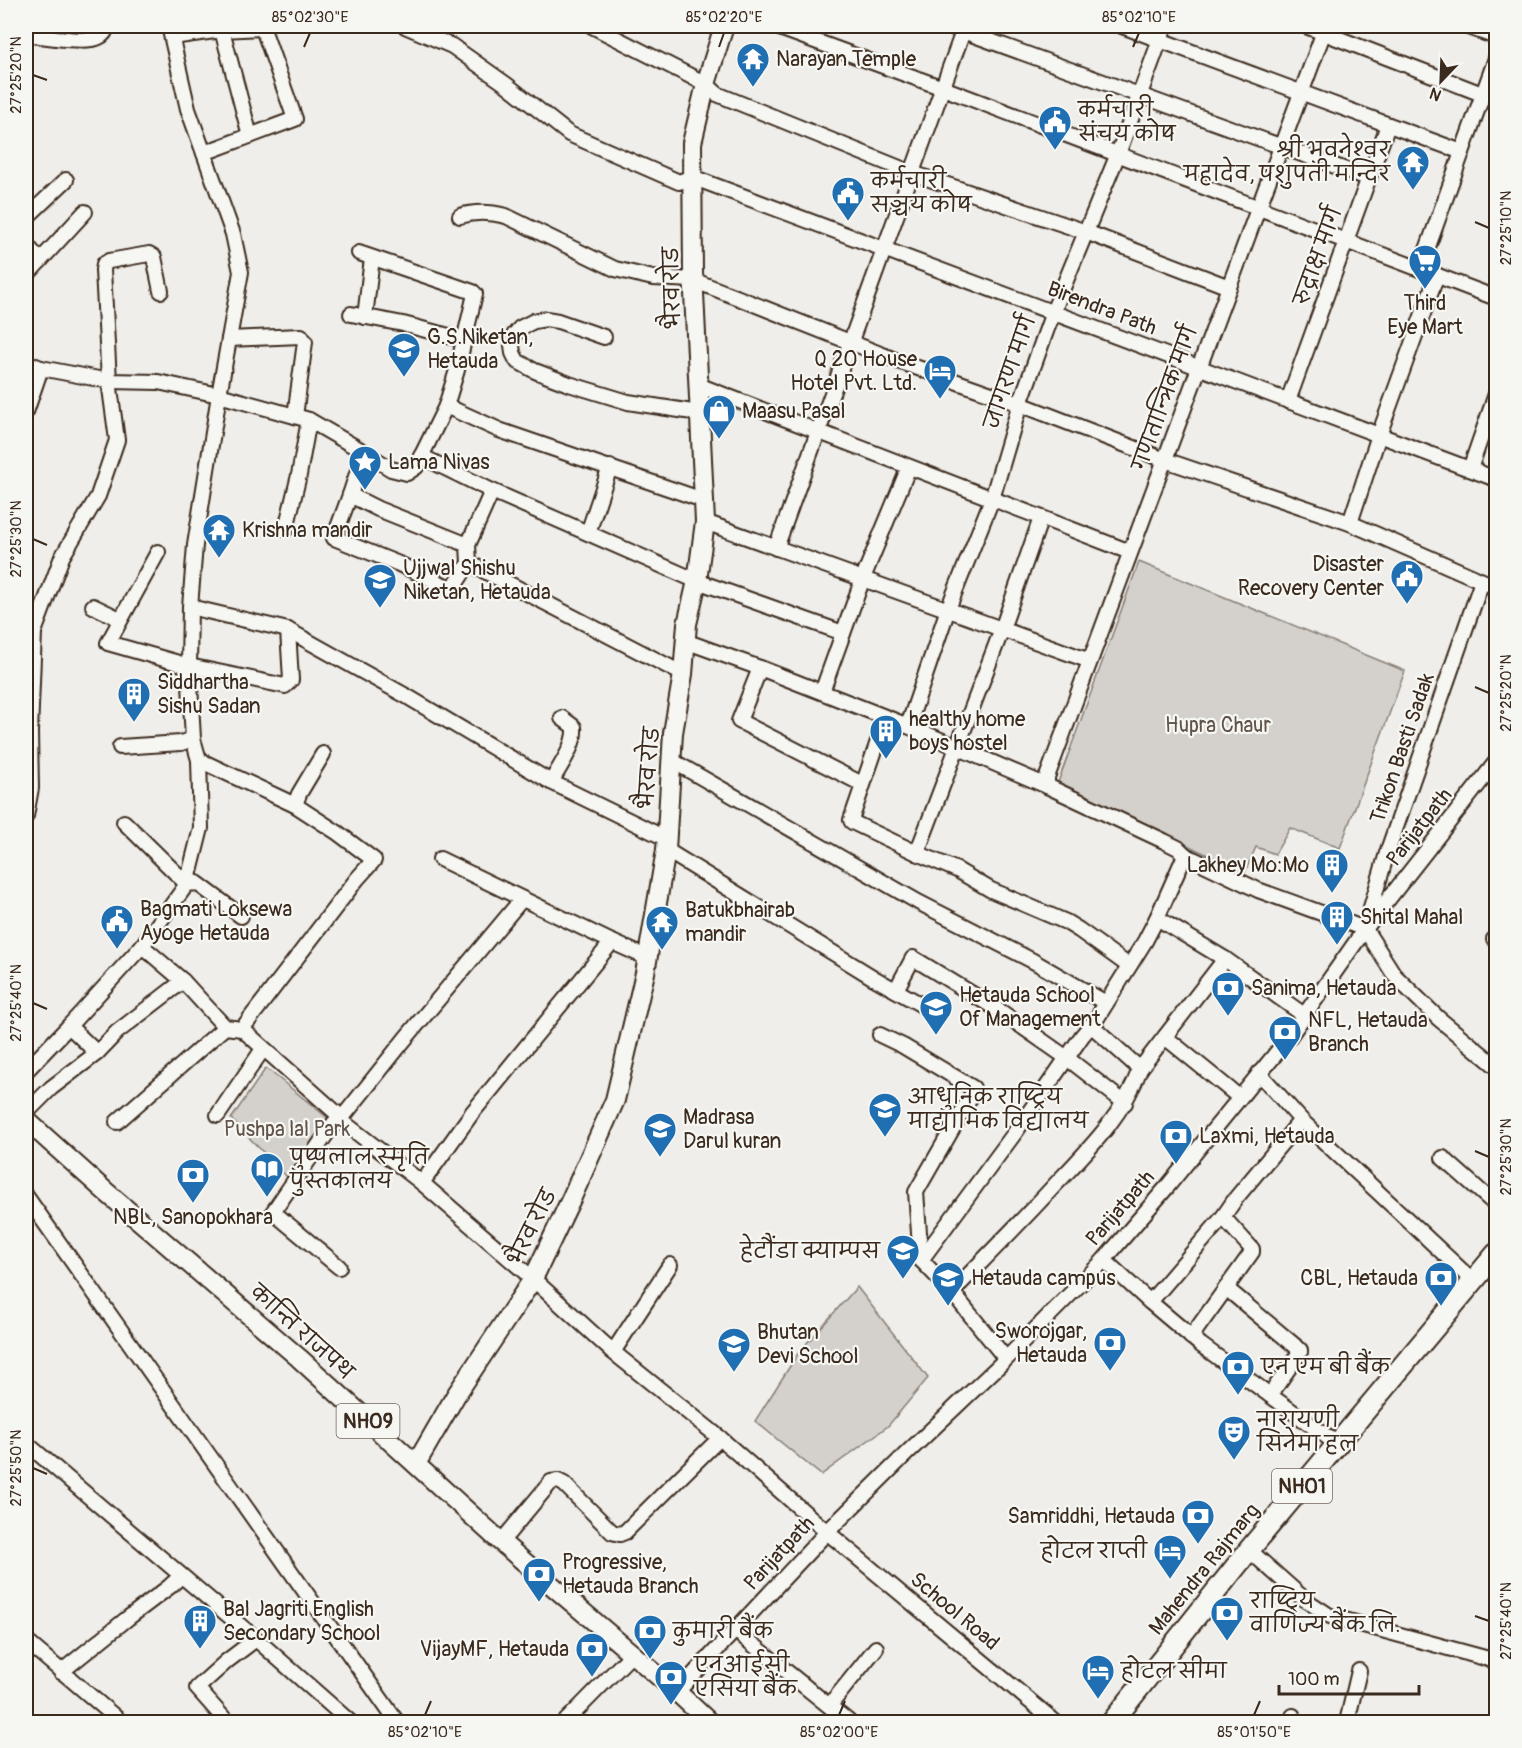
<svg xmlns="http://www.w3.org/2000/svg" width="1522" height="1748" viewBox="0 0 1522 1748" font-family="Pangolin,'Playpen Sans Deva',sans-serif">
<rect width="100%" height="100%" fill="#efeeea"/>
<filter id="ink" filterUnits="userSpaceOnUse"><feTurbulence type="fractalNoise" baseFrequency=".0167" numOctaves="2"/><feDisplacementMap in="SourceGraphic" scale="12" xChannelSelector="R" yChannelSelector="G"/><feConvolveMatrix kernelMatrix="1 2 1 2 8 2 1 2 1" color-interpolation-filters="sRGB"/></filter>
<g filter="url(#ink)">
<g fill="#d4d1cc" stroke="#887e75" stroke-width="1.5">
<polygon points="1139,562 1405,671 1340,848 1290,828 1275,854 1256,847 1245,872 1057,785"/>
<polygon points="266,1068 334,1123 291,1181 231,1119"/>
<polygon points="857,1287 928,1378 888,1426 821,1475 755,1421 799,1352"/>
</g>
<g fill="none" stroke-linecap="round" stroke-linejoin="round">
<g stroke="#3b2a1e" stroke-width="18">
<g id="minor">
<polyline points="405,26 452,46 507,85 569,134 679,182 692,177 1496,479"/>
<polyline points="592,26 706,84 717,94 912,173 1086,232 1229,287"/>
<polyline points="774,26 943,88 1496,298"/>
<polyline points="949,26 1368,178"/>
<polyline points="1122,26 1462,152"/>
<polyline points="1306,26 1482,94"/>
<polyline points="1465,26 1496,37"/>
<polyline points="222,30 250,136"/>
<path d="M26,34C41,36 87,44 99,37C104,35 106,31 107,26"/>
<polyline points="172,37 222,30 263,28"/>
<polyline points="204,153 295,119 262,26"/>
<path d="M460,216C476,211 490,212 506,216L615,269L653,278L693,280L898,361L1020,404L1165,460L1350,523L1496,587"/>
<polyline points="26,218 66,180"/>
<polyline points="26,244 40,261"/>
<polyline points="359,253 473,292 475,294 457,370 446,406 416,467 407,473 391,469 364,452"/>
<polyline points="1420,269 1496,58"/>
<polyline points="26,276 85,212"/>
<polyline points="351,314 403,324 464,340"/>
<polyline points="365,317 372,258"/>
<polyline points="604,337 558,321 546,319 534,321 520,328 514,335 512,345 513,353 517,361 535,371 569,384 628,402 699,413"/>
<polyline points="229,339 301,336 305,342 295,416"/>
<polyline points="26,362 41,368 109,381 158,382 219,395 309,420 364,452 350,495 378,509 468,545 469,563"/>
<polyline points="698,385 1130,552"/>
<polyline points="1288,401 1388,125"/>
<polyline points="446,406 499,430 703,500"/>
<polyline points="26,412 41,368"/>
<polyline points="421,456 492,491 697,581 843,633"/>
<polyline points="1470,469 1496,394"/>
<polyline points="350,495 334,538 399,564 448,587 453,588 469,563 683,674"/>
<polyline points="705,522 1090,661"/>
<polyline points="1350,523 1379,435 1437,275"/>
<polyline points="286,529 299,475 309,420"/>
<polyline points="588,533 610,467"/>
<polyline points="468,545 492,491"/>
<polyline points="776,548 965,26"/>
<polyline points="158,552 108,643 189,666 285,686 291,680 288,630"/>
<polyline points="93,606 120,619"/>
<polyline points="190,607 288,630 408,697 551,782 667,839"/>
<polyline points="685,641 760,668 908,726 1047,786 1164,841 1178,848 1185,855 1258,890 1365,929 1395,976 1438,1018 1496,1066"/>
<polyline points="760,668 739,721 862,784"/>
<polyline points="822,692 863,578 909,467"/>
<polyline points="886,718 851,820 852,822 917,853 957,870 991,890 1066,922 1079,930 1129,966"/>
<polyline points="908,726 948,609 992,499 1020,404 1053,312 1118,154 1165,26"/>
<polyline points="120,747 181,743 193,739"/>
<polyline points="199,760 295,805 338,833 374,860 357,879 242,1029"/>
<polyline points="671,760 918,902 1033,961 1106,1003"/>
<path d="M551,782C560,766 576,745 574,727L562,718"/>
<polyline points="1047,786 1047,777 1326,26"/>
<polyline points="295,805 299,794 323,754"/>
<polyline points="26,816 31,788 30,732 34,632 62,557 98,496 117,440 109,381 103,270 104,264 109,261 149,254 154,257 161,291"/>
<polyline points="124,822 187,884 197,883 241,916"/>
<polyline points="666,850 874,978 927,1008"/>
<polyline points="917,853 1002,629 1041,518"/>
<polyline points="440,859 612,942 648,958"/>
<polyline points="1157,918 1225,959 1304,1015"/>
<polyline points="1367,921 1387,853 1482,581"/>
<polyline points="1494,939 1496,941"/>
<polyline points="142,946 183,981 225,1027 242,1029 342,1118 343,1122 422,1183 533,1279 613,1352 720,1438 827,1532 1055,1722"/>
<polyline points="896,990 913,958 997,1009 1067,1058 1125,1103"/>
<polyline points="1091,1025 1140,1069"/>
<polyline points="69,1026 97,1053"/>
<polyline points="880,1035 903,1046 973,1088 973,1093 916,1192 921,1260 952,1292 1006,1359"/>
<polyline points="1165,1037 1239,1097"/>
<polyline points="26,1071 69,1026 142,946 187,884 201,828 199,760 193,739 189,666 190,607 195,545 219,395 241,272 233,234 188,109 169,26"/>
<polyline points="1259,1073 1301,1120 1474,1282"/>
<polyline points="26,1113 51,1088 97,1053 117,1032 183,981"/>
<polyline points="218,1115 263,1049"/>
<polyline points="342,1118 405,1039 522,899"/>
<polyline points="117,1122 225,1027"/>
<polyline points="1443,1158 1496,1205"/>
<polyline points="422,1183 472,1113 612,942"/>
<polyline points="26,1196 397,1722"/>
<polyline points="921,1260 1014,1134 1082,1036 1097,1018 1145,941 1157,918 1185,855"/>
<polyline points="1104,1260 1150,1302 1201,1345 1337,1444"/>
<polyline points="339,1267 273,1212 334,1123 343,1122"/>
<polyline points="1226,1288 1300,1350 1300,1352 1270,1395"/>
<path d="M952,1292C986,1257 1021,1222 1054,1186C1088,1150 1123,1116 1140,1069L1225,959"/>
<polyline points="1150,1302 1223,1217 1236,1198 1301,1120"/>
<polyline points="1191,1337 1252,1252 1252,1249 1223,1217"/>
<polyline points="613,1352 670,1265"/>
<polyline points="26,1443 256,1639 350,1722"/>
<polyline points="501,1542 551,1482 558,1481 564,1484 612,1532 620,1534 625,1532 720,1438"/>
<polyline points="1249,1550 1304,1599 1330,1616 1496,1661"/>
<polyline points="735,1630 849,1722"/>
<polyline points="26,1641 121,1722"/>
<polyline points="61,1672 128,1618 169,1587 181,1576"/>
<polyline points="677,1692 827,1532 908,1452 1006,1359 1104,1260 1167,1187 1287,1040 1365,929 1496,762"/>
<polyline points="830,1705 876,1648"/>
<polyline points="227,1722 197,1688 227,1661 256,1639"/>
<polyline points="565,1722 632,1654"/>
<polyline points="1292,1722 1293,1716"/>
<polyline points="1347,1722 1359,1671"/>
</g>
</g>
<g stroke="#3b2a1e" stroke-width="22">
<g id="major">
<polyline points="26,1120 105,1191 299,1358 501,1542 677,1692 709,1722"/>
<polyline points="416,1464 456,1395 533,1279 572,1197 615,1100 645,973 666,850 673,733 683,674 687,624 697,581 705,522 693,272 692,143 706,84 724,26"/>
</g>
</g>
<g stroke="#3b2a1e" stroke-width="24">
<polyline id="highway" points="1112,1722 1249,1550 1496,1254"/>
</g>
<use href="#minor" stroke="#f6f6f2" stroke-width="14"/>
<use href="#major" stroke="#f6f6f2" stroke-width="18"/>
<use href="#highway" stroke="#f6f6f2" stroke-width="20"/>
</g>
</g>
<path fill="none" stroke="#3b2a1e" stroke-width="2" d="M304,47L310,33M719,47L724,33M1133,47L1139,33M33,75L47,80M1475,222L1489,228M33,539L47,545M1475,687L1489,693M33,1003L47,1009M1475,1151L1489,1157M33,1468L47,1474M1475,1616L1489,1621M425,1715L431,1701M839,1715L845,1701M1254,1715L1260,1701"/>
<defs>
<g id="temple-pin" transform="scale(1.725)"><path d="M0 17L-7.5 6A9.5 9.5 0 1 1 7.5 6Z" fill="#1f6fb2" stroke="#f6f6f2"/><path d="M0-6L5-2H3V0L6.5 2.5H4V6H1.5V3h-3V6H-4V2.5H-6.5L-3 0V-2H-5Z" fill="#fff"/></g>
<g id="civic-pin" transform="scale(1.725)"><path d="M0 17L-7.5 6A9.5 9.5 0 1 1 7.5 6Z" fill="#1f6fb2" stroke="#f6f6f2"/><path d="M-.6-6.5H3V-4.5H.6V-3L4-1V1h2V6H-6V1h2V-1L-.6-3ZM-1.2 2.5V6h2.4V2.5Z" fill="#fff"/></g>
<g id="supermarket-pin" transform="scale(1.725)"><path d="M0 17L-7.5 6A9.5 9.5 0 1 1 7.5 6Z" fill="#1f6fb2" stroke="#f6f6f2"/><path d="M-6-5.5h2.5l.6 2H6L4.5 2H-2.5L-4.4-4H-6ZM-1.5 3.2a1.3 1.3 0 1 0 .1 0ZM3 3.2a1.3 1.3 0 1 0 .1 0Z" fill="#fff"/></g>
<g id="school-pin" transform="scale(1.725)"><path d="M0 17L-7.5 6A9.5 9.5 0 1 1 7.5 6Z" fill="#1f6fb2" stroke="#f6f6f2"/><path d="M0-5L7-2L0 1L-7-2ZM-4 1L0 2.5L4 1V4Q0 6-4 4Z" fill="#fff"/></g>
<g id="hotel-pin" transform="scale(1.725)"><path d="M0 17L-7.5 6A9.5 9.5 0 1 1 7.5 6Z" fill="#1f6fb2" stroke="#f6f6f2"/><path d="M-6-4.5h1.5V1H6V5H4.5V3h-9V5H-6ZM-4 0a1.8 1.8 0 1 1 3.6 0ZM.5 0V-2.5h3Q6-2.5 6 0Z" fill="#fff"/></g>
<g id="shop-pin" transform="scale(1.725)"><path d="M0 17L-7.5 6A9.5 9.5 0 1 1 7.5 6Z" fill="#1f6fb2" stroke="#f6f6f2"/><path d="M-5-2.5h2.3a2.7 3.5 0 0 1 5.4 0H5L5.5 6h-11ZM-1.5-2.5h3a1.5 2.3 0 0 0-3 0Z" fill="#fff"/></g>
<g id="sight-pin" transform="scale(1.725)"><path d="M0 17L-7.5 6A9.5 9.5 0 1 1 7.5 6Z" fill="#1f6fb2" stroke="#f6f6f2"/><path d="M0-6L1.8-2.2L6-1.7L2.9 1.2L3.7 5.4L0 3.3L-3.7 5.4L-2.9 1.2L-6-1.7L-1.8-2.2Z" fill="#fff"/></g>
<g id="building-pin" transform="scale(1.725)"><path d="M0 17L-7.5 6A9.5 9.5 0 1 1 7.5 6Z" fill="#1f6fb2" stroke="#f6f6f2"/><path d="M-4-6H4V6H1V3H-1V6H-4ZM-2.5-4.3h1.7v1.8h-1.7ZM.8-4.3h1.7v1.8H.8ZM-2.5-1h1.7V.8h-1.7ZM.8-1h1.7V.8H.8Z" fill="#fff"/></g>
<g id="bank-pin" transform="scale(1.725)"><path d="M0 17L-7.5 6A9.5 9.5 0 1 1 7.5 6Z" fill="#1f6fb2" stroke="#f6f6f2"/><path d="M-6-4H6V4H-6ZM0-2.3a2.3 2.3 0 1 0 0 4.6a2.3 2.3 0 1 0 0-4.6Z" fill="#fff"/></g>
<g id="library-pin" transform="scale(1.725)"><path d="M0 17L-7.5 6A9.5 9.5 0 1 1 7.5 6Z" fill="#1f6fb2" stroke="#f6f6f2"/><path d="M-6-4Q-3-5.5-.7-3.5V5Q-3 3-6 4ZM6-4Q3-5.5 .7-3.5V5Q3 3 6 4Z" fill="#fff"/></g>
<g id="university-pin" transform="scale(1.725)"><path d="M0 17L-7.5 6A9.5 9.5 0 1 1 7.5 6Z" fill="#1f6fb2" stroke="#f6f6f2"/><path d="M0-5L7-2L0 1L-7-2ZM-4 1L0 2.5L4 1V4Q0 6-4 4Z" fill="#fff"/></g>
<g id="theatre-pin" transform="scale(1.725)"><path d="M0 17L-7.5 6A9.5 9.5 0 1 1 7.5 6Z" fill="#1f6fb2" stroke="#f6f6f2"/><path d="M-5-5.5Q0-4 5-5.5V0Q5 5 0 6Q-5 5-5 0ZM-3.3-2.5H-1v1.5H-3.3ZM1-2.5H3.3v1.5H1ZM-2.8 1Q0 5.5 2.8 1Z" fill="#fff"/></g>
</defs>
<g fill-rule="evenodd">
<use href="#temple-pin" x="753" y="59"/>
<use href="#civic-pin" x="1055" y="122"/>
<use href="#temple-pin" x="1413" y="162"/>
<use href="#civic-pin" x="848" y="193"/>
<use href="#supermarket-pin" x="1425" y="261"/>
<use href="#school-pin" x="404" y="349"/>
<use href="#hotel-pin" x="940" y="371"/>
<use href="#shop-pin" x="719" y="411"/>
<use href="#sight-pin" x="365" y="462"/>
<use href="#temple-pin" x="219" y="530"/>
<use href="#civic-pin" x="1407" y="576"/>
<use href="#school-pin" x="380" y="580"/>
<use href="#building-pin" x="134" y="694"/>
<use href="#building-pin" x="886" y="731"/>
<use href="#building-pin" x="1332" y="865"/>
<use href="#building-pin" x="1337" y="917"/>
<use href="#civic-pin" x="117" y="921"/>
<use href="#temple-pin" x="662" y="922"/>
<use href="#bank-pin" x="1228" y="988"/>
<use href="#school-pin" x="936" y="1007"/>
<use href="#bank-pin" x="1285" y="1032"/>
<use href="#school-pin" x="885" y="1109"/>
<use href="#school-pin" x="660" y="1129"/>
<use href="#bank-pin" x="1176" y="1136"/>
<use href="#library-pin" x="267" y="1169"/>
<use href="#bank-pin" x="193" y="1175"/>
<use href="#school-pin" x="903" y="1251"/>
<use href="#university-pin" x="948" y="1278"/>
<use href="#bank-pin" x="1441" y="1278"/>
<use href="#bank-pin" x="1110" y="1343"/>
<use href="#school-pin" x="734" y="1344"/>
<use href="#bank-pin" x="1238" y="1367"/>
<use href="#theatre-pin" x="1234" y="1432"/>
<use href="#bank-pin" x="1198" y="1516"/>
<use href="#hotel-pin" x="1170" y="1551"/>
<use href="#bank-pin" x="539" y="1574"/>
<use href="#bank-pin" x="1227" y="1613"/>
<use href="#building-pin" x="200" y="1621"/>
<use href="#bank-pin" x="650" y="1631"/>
<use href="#bank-pin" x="592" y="1649"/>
<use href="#hotel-pin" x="1098" y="1671"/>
<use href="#bank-pin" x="671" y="1677"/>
</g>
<g text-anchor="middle" stroke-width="4.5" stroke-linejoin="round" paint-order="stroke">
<g fill="#f6f6f2" stroke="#73675e" stroke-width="1.5">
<rect x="336.5" y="1404" width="63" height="34" rx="4.5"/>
<rect x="1272" y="1469" width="60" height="34" rx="4.5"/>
</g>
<g font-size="20" font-weight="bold" fill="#3b2a1e">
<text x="368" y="1428">NH09</text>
<text x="1302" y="1493">NH01</text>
</g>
<g font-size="21" fill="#3b2a1e" stroke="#f6f6f2" text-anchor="start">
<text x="776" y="66">Narayan Temple</text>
<text x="1078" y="117">कर्मचारी<tspan x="1078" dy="24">संचय कोष</tspan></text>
<text x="1390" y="157" text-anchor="end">श्री भुवनेश्वर<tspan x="1390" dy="24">महादेव, पशुपती मन्दिर</tspan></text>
<text x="871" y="188">कर्मचारी<tspan x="871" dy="24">सञ्चय कोष</tspan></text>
<text x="1425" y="310" text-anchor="middle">Third<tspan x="1425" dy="24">Eye Mart</tspan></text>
<text x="427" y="344">G.S.Niketan,<tspan x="427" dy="24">Hetauda</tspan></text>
<text x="917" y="366" text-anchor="end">Q 20 House<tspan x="917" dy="24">Hotel Pvt. Ltd.</tspan></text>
<text x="742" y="418">Maasu Pasal</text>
<text x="388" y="469">Lama Nivas</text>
<text x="242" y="537">Krishna mandir</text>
<text x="1384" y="571" text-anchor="end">Disaster<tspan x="1384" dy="24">Recovery Center</tspan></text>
<text x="403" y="575">Ujjwal Shishu<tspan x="403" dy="24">Niketan, Hetauda</tspan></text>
<text x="157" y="689">Siddhartha<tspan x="157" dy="24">Sishu Sadan</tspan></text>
<text x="909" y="726">healthy home<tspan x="909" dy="24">boys hostel</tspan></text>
<text x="1309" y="872" text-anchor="end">Lakhey Mo:Mo</text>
<text x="140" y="916">Bagmati Loksewa<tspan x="140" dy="24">Ayoge Hetauda</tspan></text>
<text x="685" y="917">Batukbhairab<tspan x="685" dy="24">mandir</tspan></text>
<text x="1360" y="924">Shital Mahal</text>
<text x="1251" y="995">Sanima, Hetauda</text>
<text x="959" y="1002">Hetauda School<tspan x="959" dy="24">Of Management</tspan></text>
<text x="1308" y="1027">NFL, Hetauda<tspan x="1308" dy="24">Branch</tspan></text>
<text x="908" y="1104">आधुनिक राष्ट्रिय<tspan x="908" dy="24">माद्यामिक विद्यालय</tspan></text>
<text x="683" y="1124">Madrasa<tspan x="683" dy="24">Darul kuran</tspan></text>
<text x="1199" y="1143">Laxmi, Hetauda</text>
<text x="290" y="1164">पुष्पलाल स्मृति<tspan x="290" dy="24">पुस्तकालय</tspan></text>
<text x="193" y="1224" text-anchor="middle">NBL, Sanopokhara</text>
<text x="880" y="1258" text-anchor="end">हेटौंडा क्याम्पस</text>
<text x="971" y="1285">Hetauda campus</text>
<text x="1418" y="1285" text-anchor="end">CBL, Hetauda</text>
<text x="1087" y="1338" text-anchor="end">Sworojgar,<tspan x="1087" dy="24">Hetauda</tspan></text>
<text x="757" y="1339">Bhutan<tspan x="757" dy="24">Devi School</tspan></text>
<text x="1261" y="1374">एन एम बी बैंक</text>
<text x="1257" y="1427">नारायणी<tspan x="1257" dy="24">सिनेमा हल</tspan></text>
<text x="1175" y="1523" text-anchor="end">Samriddhi, Hetauda</text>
<text x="1147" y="1558" text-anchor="end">होटल राप्ती</text>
<text x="562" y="1569">Progressive,<tspan x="562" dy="24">Hetauda Branch</tspan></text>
<text x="1250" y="1608">राष्ट्रिय<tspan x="1250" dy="24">वाणिज्य बैंक लि.</tspan></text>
<text x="223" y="1616">Bal Jagriti English<tspan x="223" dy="24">Secondary School</tspan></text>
<text x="673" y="1638">कुमारी बैंक</text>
<text x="569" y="1656" text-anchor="end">VijayMF, Hetauda</text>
<text x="694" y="1672">एनआईसी<tspan x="694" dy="24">एसिया बैंक</tspan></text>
<text x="1121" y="1678">होटल सीमा</text>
</g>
<g font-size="21" fill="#3b2a1e" stroke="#f6f6f2">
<text transform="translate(1318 256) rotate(-70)" y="7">रुद्राक्ष मार्ग</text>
<text transform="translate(672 288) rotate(-92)" y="7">भैरव रोड</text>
<text transform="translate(1102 308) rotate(21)" y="7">Birendra Path</text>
<text transform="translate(1010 372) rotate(-71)" y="7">जागरण मार्ग</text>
<text transform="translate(1165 398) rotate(-70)" y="7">गणतान्त्रिक मार्ग</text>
<text transform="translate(1402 748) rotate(-71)" y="7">Trikon Basti Sadak</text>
<text transform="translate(649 768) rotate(-86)" y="7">भैरव रोड</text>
<text transform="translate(1419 827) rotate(-52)" y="7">Parijatpath</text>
<text transform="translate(1120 1208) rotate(-49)" y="7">Parijatpath</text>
<text transform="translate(532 1227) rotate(-64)" y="7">भैरव रोड</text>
<text transform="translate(302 1332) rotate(42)" y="7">कान्ति राजपथ</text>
<text transform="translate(779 1553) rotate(-47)" y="7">Parijatpath</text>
<text transform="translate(1204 1569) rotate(-51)" y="7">Mahendra Rajmarg</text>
<text transform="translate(955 1611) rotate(40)" y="7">School Road</text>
</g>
<g font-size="21" fill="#61544a" stroke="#f6f6f2">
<text x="1218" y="732">Hupra Chaur</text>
<text x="287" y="1136">Pushpa lal Park</text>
</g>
</g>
<rect width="1522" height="1748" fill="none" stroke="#f6f6f2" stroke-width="66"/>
<g transform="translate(1441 81) rotate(203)" stroke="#f6f6f2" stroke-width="4.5" paint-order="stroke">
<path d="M0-4.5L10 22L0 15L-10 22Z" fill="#3b2a1e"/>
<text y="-9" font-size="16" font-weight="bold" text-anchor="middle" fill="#3b2a1e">N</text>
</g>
<path d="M1279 1685v9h140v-9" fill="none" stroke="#3b2a1e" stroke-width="3"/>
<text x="1288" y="1685" font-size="18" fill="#3b2a1e" stroke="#f6f6f2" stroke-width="4.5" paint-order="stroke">100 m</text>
<rect x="33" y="33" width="1456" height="1682" fill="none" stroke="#3b2a1e" stroke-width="2"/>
<g font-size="15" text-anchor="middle" fill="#3b2a1e">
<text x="310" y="22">85°02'30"E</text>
<text x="724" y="22">85°02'20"E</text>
<text x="1139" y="22">85°02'10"E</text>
<text transform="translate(16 75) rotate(-90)" y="5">27°25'20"N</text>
<text transform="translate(1506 228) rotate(-90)" y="5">27°25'10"N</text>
<text transform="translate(16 539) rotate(-90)" y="5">27°25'30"N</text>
<text transform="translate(1506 693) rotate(-90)" y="5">27°25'20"N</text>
<text transform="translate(16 1003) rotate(-90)" y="5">27°25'40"N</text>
<text transform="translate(1506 1157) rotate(-90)" y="5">27°25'30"N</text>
<text transform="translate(16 1468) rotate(-90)" y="5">27°25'50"N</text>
<text transform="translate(1506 1621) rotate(-90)" y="5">27°25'40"N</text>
<text x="425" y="1737">85°02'10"E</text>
<text x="839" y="1737">85°02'00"E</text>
<text x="1254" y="1737">85°01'50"E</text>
</g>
</svg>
